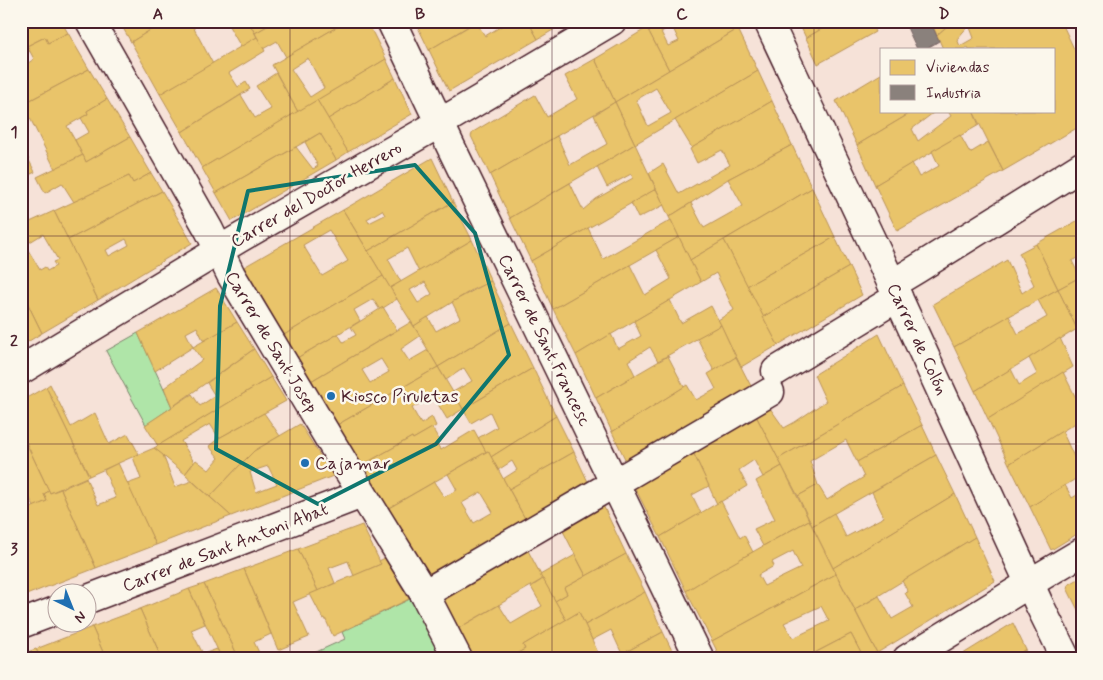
<svg xmlns="http://www.w3.org/2000/svg" width="1103" height="680" viewBox="0 0 1103 680" font-family="Mynerve,sans-serif">
<rect width="100%" height="100%" fill="#f6e2d8"/>
<filter id="ink" filterUnits="userSpaceOnUse"><feTurbulence type="fractalNoise" baseFrequency=".02" numOctaves="2"/><feDisplacementMap in="SourceGraphic" scale="10" xChannelSelector="R" yChannelSelector="G"/><feConvolveMatrix kernelMatrix="1 2 1 2 8 2 1 2 1" color-interpolation-filters="sRGB"/></filter>
<g filter="url(#ink)">
<g fill="#afe5a8" stroke="#7c826a">
<polygon points="138,333 172,407 146,425 106,351"/>
<polygon points="414,597 447,659 301,659 345,639 342,632"/>
</g>
<g fill="#e9c46a" stroke="#b99257" fill-rule="evenodd">
<polygon points="21,21 61,21 68,33 48,43 45,37 27,46 30,51 21,56"/>
<polygon points="119,21 165,21 131,42"/>
<polygon points="165,21 190,21 213,64 160,94 131,42"/>
<polygon points="226,21 248,21 257,37 241,47"/>
<polygon points="248,21 272,21 273,23 255,33"/>
<polygon points="276,21 301,21 303,24 308,21 347,21 286,57 277,41 263,49 255,33"/>
<path d="M347,21H367L386,59L298,112L272,65ZM308,58L324,88L310,97L291,69Z"/>
<polygon points="415,21 477,21 429,50"/>
<polygon points="510,21 528,21 538,39 449,91 429,50 476,22 485,36"/>
<polygon points="528,21 568,21 538,39"/>
<path d="M659,21H735L738,29L669,70L647,28ZM672,26L679,41L668,46L661,32Z"/>
<polygon points="798,21 835,21 806,38"/>
<polygon points="835,21 870,21 875,32 818,64 806,38"/>
<polygon points="930,21 953,21 937,35"/>
<path d="M953,21H1061L1082,66V125L1003,171L973,111H1014L1015,113L1018,111H1054V49H969L968,47L964,49H943L937,35ZM969,25L974,38L960,46L957,39Z"/>
<polygon points="647,28 669,70 615,102 595,59"/>
<path d="M738,29L758,71L635,144L615,102ZM656,88L671,113L648,126L636,100Z"/>
<polygon points="68,33 89,69 21,105 21,68 34,59 27,46 45,37 48,43"/>
<polygon points="257,37 265,51 229,73 238,87 246,82 250,89 182,132 160,94"/>
<polygon points="386,59 395,78 328,119 317,100"/>
<polygon points="595,59 615,102 490,175 471,136 473,132 535,95 547,117 577,99 565,76"/>
<polygon points="89,69 107,99 87,111 88,114 67,126 83,155 55,169 30,118 21,123 21,105"/>
<polygon points="758,71 772,101 692,148 675,120"/>
<polygon points="276,73 298,112 202,168 182,132 241,95 255,118 271,109 256,86"/>
<polygon points="881,74 882,111 914,111 857,145 836,101"/>
<polygon points="395,78 412,114 348,152 328,119"/>
<polygon points="107,99 130,137 86,162 75,140 89,132 81,118 88,114 87,111"/>
<polygon points="317,100 348,152 336,160 320,133 216,193 202,168"/>
<polygon points="772,101 792,145 728,179 669,217 649,173 663,164 679,194 730,165 722,150 697,163 690,149"/>
<polygon points="615,102 635,144 597,167 510,218 490,175 557,136 570,165 607,144 594,115"/>
<polygon points="914,111 932,111 933,113 912,129 918,141 951,116 948,111 973,111 979,125 875,185 857,145"/>
<polygon points="320,133 336,160 232,221 216,193 296,147 313,169 318,166 305,142"/>
<polygon points="960,135 970,153 988,142 1003,171 897,231 875,185 912,163 919,177 939,166 932,151"/>
<polygon points="130,137 151,173 133,183 129,176 74,202 62,183 45,193 37,177 83,155 86,162"/>
<polygon points="635,144 656,189 531,261 510,218 570,183 583,210 596,199 633,178 631,174 607,187 597,167"/>
<polygon points="21,145 35,172 21,179"/>
<polygon points="792,145 812,188 690,260 669,217 691,203 704,228 743,206 728,179"/>
<path d="M432,158L453,202L368,251L343,210ZM382,210L385,215L369,223L367,219Z"/>
<polygon points="151,173 162,191 68,240 54,211 129,176 133,183"/>
<polygon points="812,188 835,237 747,286 724,240"/>
<polygon points="656,189 664,205 638,218 631,203"/>
<path d="M162,191L192,243L98,300L68,240ZM126,239L129,245L109,256L106,250Z"/>
<polygon points="453,202 472,240 419,272 407,248 388,259 401,282 390,288 368,251"/>
<path d="M343,210L383,276L284,335L244,267ZM329,230L348,261L322,276L303,245Z"/>
<path d="M54,211L98,300L42,333L21,290V226ZM43,234L58,260L53,262L56,266L47,271L45,267L40,270L25,245Z"/>
<polygon points="1082,218 1082,256 1072,261 1080,277 1058,289 1036,244"/>
<polygon points="671,220 679,237 553,309 531,261 588,228 603,259"/>
<polygon points="679,237 701,282 576,355 553,309 630,265 645,295 671,279 656,250"/>
<polygon points="835,237 849,267 763,317 747,286"/>
<path d="M472,240L491,281L472,290L414,326L390,288ZM425,282L432,294L418,303L410,290Z"/>
<polygon points="724,240 778,345 741,367 718,320 734,310 716,273 701,282 690,260"/>
<polygon points="1036,244 1058,289 954,347 933,304 1007,260 1022,293 1034,285 1019,253"/>
<polygon points="849,267 862,295 778,345 763,317"/>
<polygon points="383,276 397,299 380,310 373,299 354,310 360,321 297,358 284,335"/>
<polygon points="1082,276 1082,340 1058,289"/>
<polygon points="491,281 511,323 438,367 414,326 428,317 436,331 460,318 452,302"/>
<polygon points="216,288 237,322 204,342 197,327 186,333 193,347 155,371 138,333"/>
<polygon points="1058,289 1077,329 975,391 954,347 1009,316 1018,334 1047,317 1038,300"/>
<polygon points="21,290 42,333 21,346"/>
<polygon points="670,300 681,323 711,306 721,325 658,361 650,347 628,361 635,375 596,398 576,355 611,334 618,349 641,336 634,321"/>
<polygon points="383,307 397,330 311,381 297,358 338,334 343,342 356,335 351,327"/>
<polygon points="237,322 254,349 172,407 164,388 202,360 193,347"/>
<path d="M411,322L420,336L401,349L409,361L428,350L438,367L337,425L311,381ZM381,359L389,372L370,383L362,370Z"/>
<polygon points="511,323 533,368 463,409 453,392 472,381 464,368 446,380 438,367"/>
<polygon points="721,325 736,357 714,371 697,338"/>
<polygon points="879,334 903,386 778,459 754,412 767,404 784,428 795,422 826,401 814,375"/>
<polygon points="1060,338 1073,367 988,419 975,391 1011,369 1019,385 1037,374 1029,358"/>
<polygon points="254,349 271,377 158,446 145,425 192,394 200,406 215,396 207,383"/>
<polygon points="668,356 684,387 612,432 596,398"/>
<polygon points="736,357 754,392 628,465 612,432 687,385 696,400 716,389 708,374"/>
<polygon points="438,367 463,409 447,419 433,396 412,408 421,424 432,417 436,426 413,439 412,437 361,466 337,425"/>
<polygon points="533,368 556,416 491,457 488,451 486,452 478,438 497,427 490,412 471,423 463,409"/>
<polygon points="1063,372 1082,410 1082,419 1009,464 988,419"/>
<polygon points="271,377 286,401 219,438 210,424 181,441 194,462 185,474 154,448"/>
<polygon points="50,384 71,427 95,413 109,444 128,434 139,454 89,476 46,387"/>
<polygon points="903,386 922,425 857,462 846,440 810,461 818,485 798,496 778,459"/>
<polygon points="46,387 89,476 50,493 21,432 21,401"/>
<polygon points="754,412 782,466 763,477 754,460 739,470 747,486 717,504 692,450"/>
<polygon points="264,413 280,436 254,451 239,466 210,497 185,474 196,460 209,470 219,458 209,446 219,438"/>
<polygon points="556,416 574,452 509,489 503,479 517,470 512,461 498,470 491,457"/>
<path d="M300,424L333,476L231,516L210,497L239,466L254,451ZM268,466L277,484L256,492L250,472Z"/>
<polygon points="922,425 936,455 812,526 798,496 818,485 827,500 864,477 857,462"/>
<polygon points="432,428 440,441 436,443 441,450 474,430 486,452 387,509 361,466 412,437 413,439"/>
<polygon points="1062,431 1076,461 1082,457 1082,475 1030,507 1009,464"/>
<polygon points="21,432 49,491 44,494 47,501 34,507 21,480"/>
<polygon points="154,448 163,455 175,487 192,481 231,516 156,545 127,484 141,479 133,457"/>
<polygon points="692,450 709,486 692,495 701,513 660,537 634,486"/>
<path d="M488,451L527,522L429,581L387,509L434,482L444,497L457,490L448,474ZM481,492L493,512L474,523L462,503Z"/>
<polygon points="574,452 589,484 527,522 509,489"/>
<polygon points="936,455 955,494 833,568 812,526 834,513 846,537 884,517 872,492"/>
<polygon points="118,463 156,545 96,568 61,489 86,478 98,505 116,498 104,470"/>
<polygon points="782,466 809,520 763,546 754,529 775,519 756,481"/>
<polygon points="1065,485 1072,498 1082,492 1082,531 1051,550 1030,507"/>
<polygon points="61,489 96,568 21,597 21,512 47,501 44,494 49,491 50,493"/>
<polygon points="955,494 975,537 855,610 833,568"/>
<polygon points="601,501 626,554 586,576 560,525"/>
<polygon points="721,501 740,538 744,535 753,552 686,591 660,537"/>
<path d="M809,520L836,574L712,641L686,591L712,575ZM793,551L801,568L764,586L758,575L774,566L772,562Z"/>
<polygon points="362,525 381,564 354,576 348,561 329,568 335,583 318,591 298,549"/>
<polygon points="975,537 995,581 877,653 855,610 879,596 892,619 913,607 905,593 908,592 902,581"/>
<polygon points="525,545 543,579 459,628 445,602 448,592"/>
<polygon points="298,549 318,591 293,602 309,637 278,650 244,569"/>
<polygon points="626,554 645,592 585,625 579,612 566,620 555,601 567,594 564,588"/>
<polygon points="575,555 586,576 564,588 567,594 555,601 540,575"/>
<polygon points="385,558 409,599 333,636 325,618 323,619 310,594 381,564 379,561"/>
<polygon points="244,569 271,634 254,642 262,659 239,659 204,584"/>
<path d="M836,574L877,653L867,659H864L851,634L803,659H721L712,641ZM821,606L829,621L793,638L784,623Z"/>
<polygon points="1082,577 1082,618 1067,588 1068,585"/>
<polygon points="543,579 566,620 523,645 525,649 507,659 474,659 459,628 499,605 511,624 542,606 531,587"/>
<polygon points="204,584 239,659 222,659 189,589"/>
<polygon points="189,589 205,624 191,630 203,654 217,649 222,659 162,659 140,609"/>
<polygon points="645,592 663,632 622,654 611,630 592,640 585,625"/>
<polygon points="140,609 162,659 106,659 92,627"/>
<polygon points="579,612 601,659 507,659 525,649 523,645"/>
<polygon points="1013,623 1026,650 1008,659 955,659"/>
<polygon points="92,627 106,659 41,659 36,649"/>
<polygon points="663,632 676,659 625,659 622,654"/>
<polygon points="851,634 864,659 803,659"/>
<polygon points="36,649 41,659 21,659 21,654"/>
<polygon points="1026,650 1030,659 1008,659"/>
</g>
<polygon fill="#8a817c" stroke="#776464" points="904,21 930,21 939,41 926,49 917,49"/>
<g fill="none" stroke-linecap="round" stroke-linejoin="round">
<g stroke="#4a1f2b" stroke-width="31">
<g id="street">
<polyline points="90,21 209,230 231,275 346,467 425,595 458,659"/>
<polyline points="391,21 451,147 700,659"/>
<polyline points="768,21 878,254 1039,604 1066,659"/>
<polyline points="892,284 917,269 1082,166"/>
<polyline points="21,370 238,239 440,123 612,21"/>
<polyline points="776,371 898,297"/>
<polyline points="625,477 770,392"/>
<polyline points="431,590 601,491"/>
<polyline points="88,599 362,494"/>
<polyline points="21,624 58,610"/>
<polyline points="907,659 1030,583 1082,552"/>
</g>
</g>
<use href="#street" stroke="#fbf7ec" stroke-width="28"/>
</g>
</g>
<path fill="none" stroke="#0f766e" stroke-width="4" stroke-linejoin="round" d="M415,165L475,233L509,355L436,444L318,504L216,449L220,306L248,191Z"/>
<path fill="none" stroke="#4a1f2b" stroke-width="1" stroke-opacity="0.55" d="M290,21V659M552,21V659M814,21V659M21,236H1082M21,444H1082"/>
<g fill="#1f6fb2" stroke="#fbf7ec" stroke-width="2">
<circle cx="331" cy="396" r="5"/>
<circle cx="305" cy="463" r="5"/>
</g>
<g text-anchor="middle" stroke-width="5" stroke-linejoin="round" paint-order="stroke">
<g font-size="18" fill="#4a1f2b" stroke="#fbf7ec">
<text transform="translate(316 194) rotate(-30)" y="6">Carrer del Doctor Herrero</text>
<text transform="translate(918 339) rotate(65)" y="6">Carrer de Colón</text>
<text transform="translate(545 340) rotate(64)" y="6">Carrer de Sant Francesc</text>
<text transform="translate(272 342) rotate(59)" y="6">Carrer de Sant Josep</text>
<text transform="translate(225 547) rotate(-21)" y="6">Carrer de Sant Antoni Abat</text>
</g>
<g font-size="18" fill="#4a1f2b" stroke="#fbf7ec" text-anchor="start">
<text x="341" y="402">Kiosco Piruletas</text>
<text x="315" y="469">Cajamar</text>
</g>
</g>
<rect width="1103" height="680" fill="none" stroke="#fbf7ec" stroke-width="55"/>
<rect x="880" y="48" width="175" height="65" fill="#fbf7ec" stroke="#b4a19f"/>
<rect x="890" y="60" width="25" height="15" fill="#e9c46a" stroke="#b4a19f"/>
<text x="926" y="72" font-size="15" fill="#4a1f2b">Viviendas</text>
<rect x="890" y="85" width="25" height="15" fill="#8a817c" stroke="#b4a19f"/>
<text x="926" y="98" font-size="15" fill="#4a1f2b">Industria</text>
<g transform="translate(72 608) rotate(137)"><circle r="24" fill="#fbf7ec" stroke="#b4a19f"/>
<path d="M0-4L9 19L0 12L-9 19Z" fill="#1f6fb2"/>
<text y="-8" font-size="14" font-weight="bold" text-anchor="middle" fill="#4a1f2b">N</text>
</g>
<rect x="28" y="28" width="1048" height="624" fill="none" stroke="#4a1f2b" stroke-width="2"/>
<g font-size="16" text-anchor="middle" font-weight="bold" fill="#4a1f2b">
<text x="158" y="19">A</text>
<text x="420" y="19">B</text>
<text x="682" y="19">C</text>
<text x="944" y="19">D</text>
<text x="14" y="137">1</text>
<text x="14" y="346">2</text>
<text x="14" y="554">3</text>
</g>
</svg>
